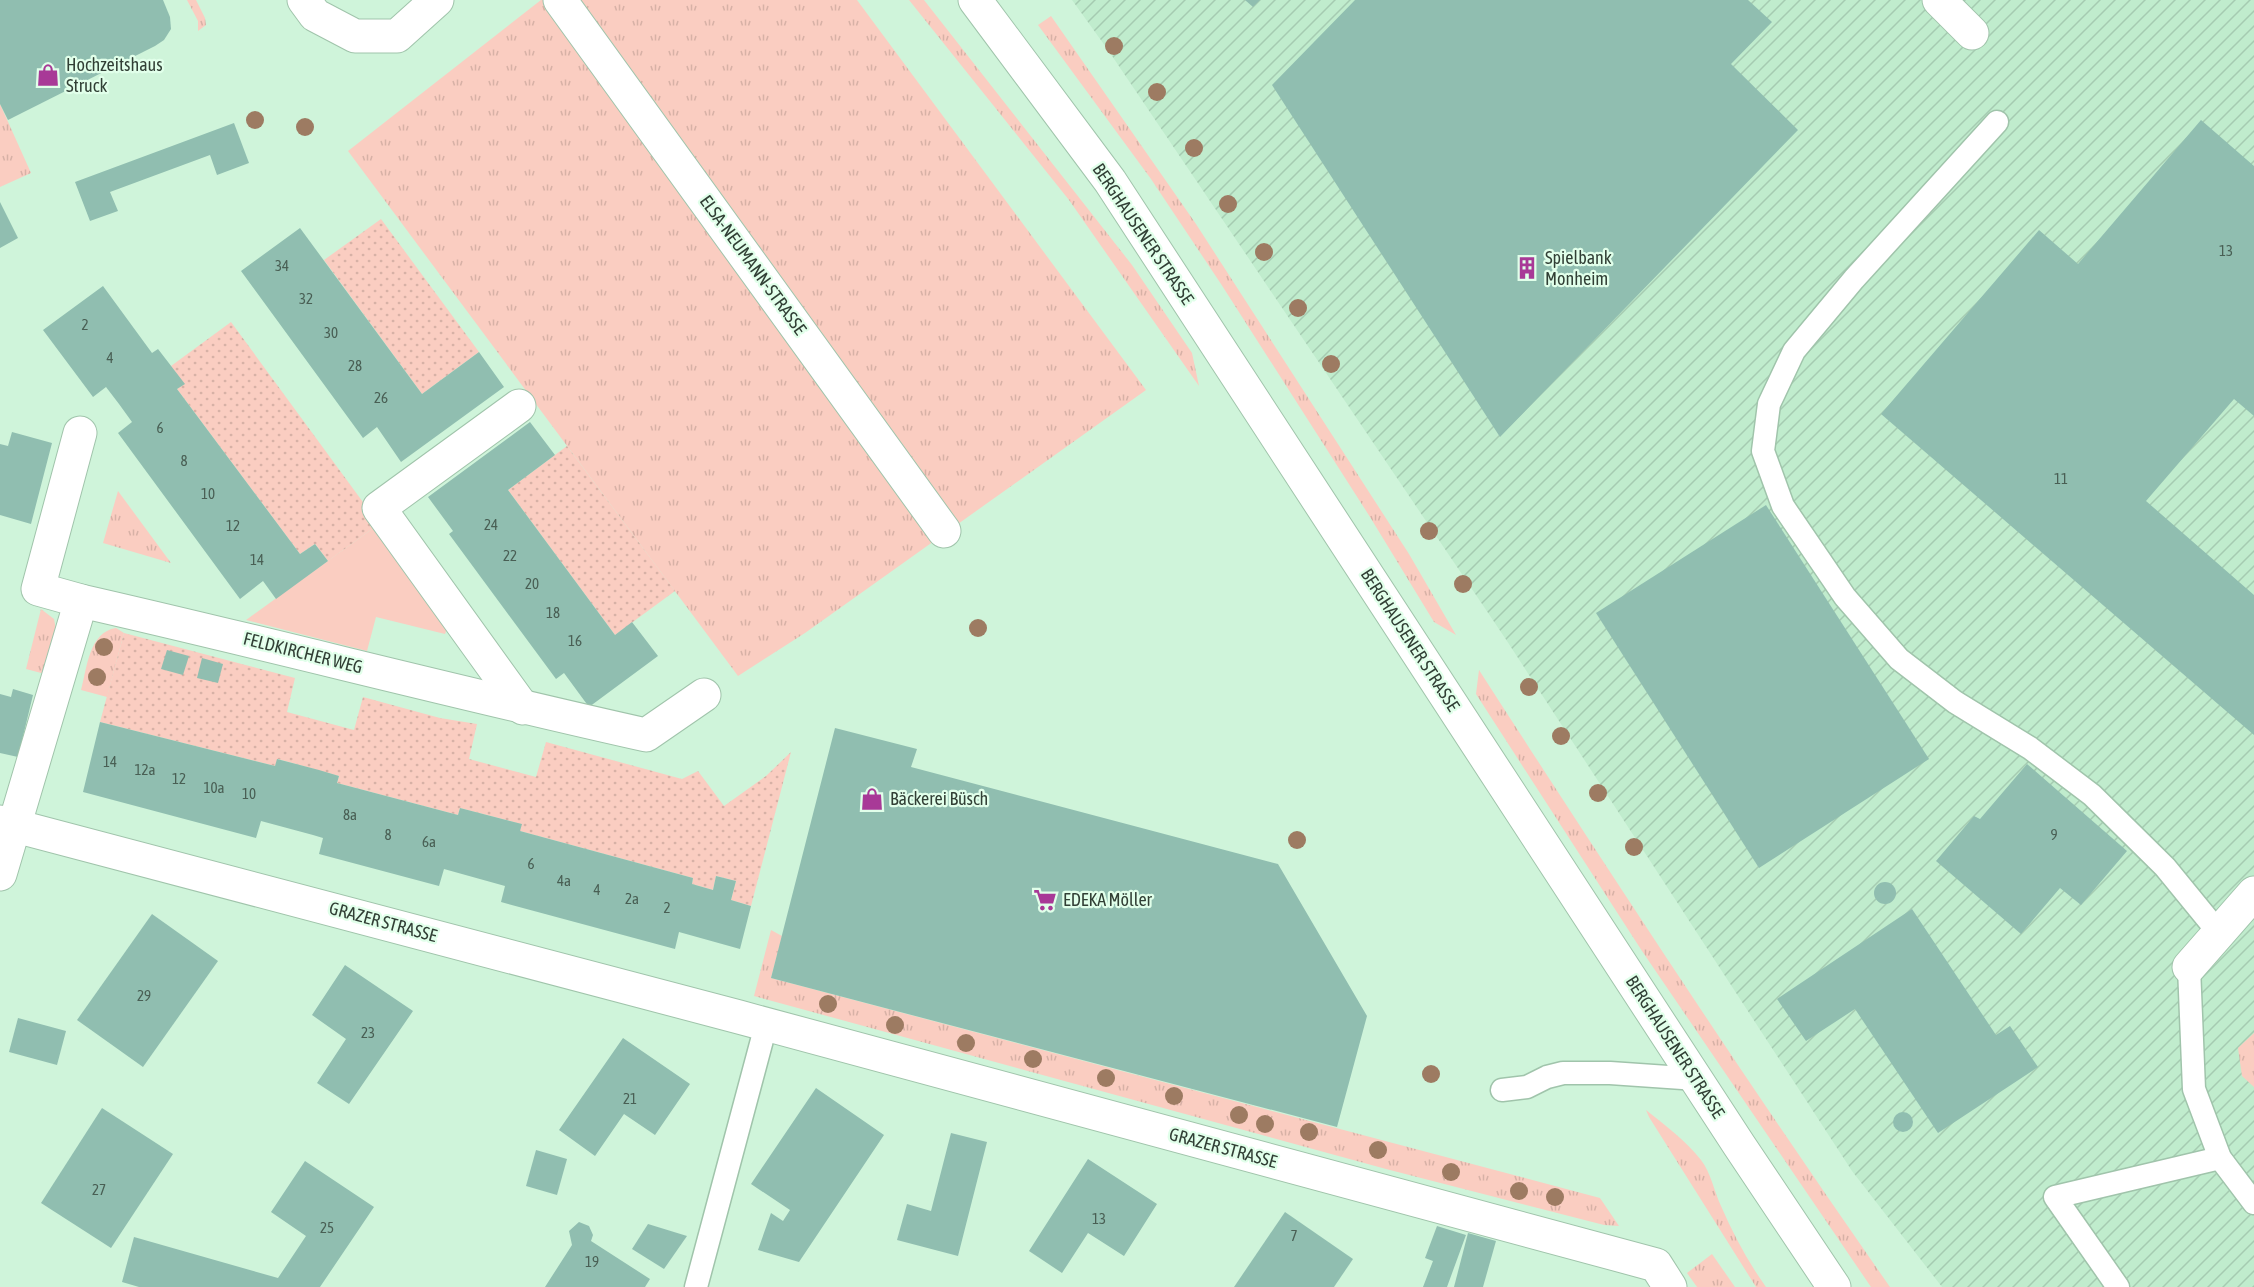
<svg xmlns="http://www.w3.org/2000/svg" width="2254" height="1287" viewBox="0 0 2254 1287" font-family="'Asap Condensed',sans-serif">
<defs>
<pattern id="industrial-furrows" width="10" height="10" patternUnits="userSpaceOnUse" patternTransform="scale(1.5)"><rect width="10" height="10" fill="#c0eccd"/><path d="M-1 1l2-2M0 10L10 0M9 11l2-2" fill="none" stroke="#a5cbb1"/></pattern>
<pattern id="grass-tufts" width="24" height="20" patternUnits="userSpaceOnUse" patternTransform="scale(1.5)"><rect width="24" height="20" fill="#facdc1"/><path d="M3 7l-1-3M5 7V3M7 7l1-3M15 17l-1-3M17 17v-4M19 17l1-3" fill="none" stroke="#d7b1a6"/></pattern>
<pattern id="garden-dots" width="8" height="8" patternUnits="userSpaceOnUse" patternTransform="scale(1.5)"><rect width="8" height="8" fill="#facdc1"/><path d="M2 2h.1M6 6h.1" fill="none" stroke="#d7b1a6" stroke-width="1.8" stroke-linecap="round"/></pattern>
</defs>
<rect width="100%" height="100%" fill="#cff4da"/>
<polygon fill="url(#industrial-furrows)" points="1072,0 2254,0 2254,1287 1942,1287 1852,1171 1505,638 1108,50"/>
<g fill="url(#grass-tufts)">
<polygon points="187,0 196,0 205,18 206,25 198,31 198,21"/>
<polygon points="541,0 857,0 1146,390 805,633 738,676 348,151"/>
<polygon points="909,0 924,0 1132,265 1192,353 1199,386 1069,200"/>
<polygon points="1051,16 1196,224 1409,554 1456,635 1434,622 1370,517 1221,284 1151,179 1038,25"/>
<polygon points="0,104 31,173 0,187"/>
<polygon points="118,491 171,563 103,543"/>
<polygon points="41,609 54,619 56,630 45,674 26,669"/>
<path d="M116,628L124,633L107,697L81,690C87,668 89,632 116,628Z"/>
<path d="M1479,670C1613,878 1748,1084 1890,1287H1871L1642,951L1476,694Z"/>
<polygon points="771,930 782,936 771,978 1600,1198 1619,1226 1604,1225 1386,1169 754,996"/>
<polygon points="2254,1033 2254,1087 2242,1076 2238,1048"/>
<path d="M1646,1110C1665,1125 1686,1141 1701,1160C1711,1173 1714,1191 1721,1206C1733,1234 1748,1262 1766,1287H1756L1649,1117Z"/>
<polygon points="1712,1254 1735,1287 1697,1287 1687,1273"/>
</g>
<polygon fill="#facdc1" points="379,524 450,620 445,634 376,617 367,651 246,620"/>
<g fill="url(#garden-dots)">
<polygon points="381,219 479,352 422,394 324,260"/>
<polygon points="231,322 379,524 328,561 315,544 300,554 177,389 184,384 171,366"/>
<polygon points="567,446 675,591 615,635 508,490"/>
<polygon points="124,633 295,678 287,712 354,730 363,697 440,718 477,724 469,759 536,777 546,742 682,779 698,771 724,806 766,776 791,752 751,906 731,900 736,881 716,876 713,890 692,884 693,878 520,831 521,824 460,808 458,815 337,783 339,776 278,759 275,766 100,722"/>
</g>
<g fill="#90beb0">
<polygon points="0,0 163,0 170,17 171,29 164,40 155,46 8,120 0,104"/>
<polygon points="1245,0 1260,0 1253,7"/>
<polygon points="1355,0 1748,0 1772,22 1731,64 1798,130 1500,437 1272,85"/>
<polygon points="2201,120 2254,166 2254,416 2234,399 2146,501 2254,595 2254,735 1881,414 2039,230 2078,264"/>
<polygon points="234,123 249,163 217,175 210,155 110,192 118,211 90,221 75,182"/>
<polygon points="0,202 18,238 0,248"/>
<polygon points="300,228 422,394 479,352 504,387 401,462 377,427 363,438 241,271"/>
<polygon points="103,286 152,353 158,349 185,384 177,389 300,554 315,544 328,561 276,599 263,581 240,599 118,433 132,422 119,404 106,387 93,397 43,330"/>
<polygon points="530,422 555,455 508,490 615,635 632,622 658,656 589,707 564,673 556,679 449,534 453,531 428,497"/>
<polygon points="12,432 52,443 31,524 0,515 0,444 8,446"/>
<polygon points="1766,505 1929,759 1759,868 1596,613"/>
<polygon points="167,650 189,656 183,675 161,669"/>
<polygon points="202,658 223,664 218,683 197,678"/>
<polygon points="13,689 33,695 18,757 0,753 0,694 11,697"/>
<polygon points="100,722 275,766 277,759 319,770 339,776 337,783 458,815 460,808 522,824 520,831 693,878 692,884 713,890 716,876 736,881 731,900 751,906 740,949 679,932 675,949 501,902 505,886 444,869 439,886 319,854 323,838 313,835 261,821 256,838 83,792"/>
<polygon points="835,728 917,749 911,767 1278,864 1367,1016 1337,1127 771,978"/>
<polygon points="2027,764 2127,851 2081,905 2060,888 2021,934 1936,861 1974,816 1980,819"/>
<circle cx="1885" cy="893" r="11"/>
<polygon points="1912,909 1996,1035 2010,1026 2038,1067 1938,1133 1855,1009 1806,1041 1777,999"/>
<polygon points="152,914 218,961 143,1067 77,1020"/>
<polygon points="345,965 413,1011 349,1104 317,1083 346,1039 312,1015"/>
<polygon points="18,1018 66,1031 57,1065 9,1052"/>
<polygon points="623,1038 690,1084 655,1135 624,1114 595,1156 559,1130"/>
<polygon points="816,1088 884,1135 799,1262 758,1250 771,1213 783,1221 790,1210 751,1184"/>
<polygon points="102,1108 173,1154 111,1248 41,1203"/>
<circle cx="1903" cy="1122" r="10"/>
<polygon points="951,1133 987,1142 958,1256 897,1240 907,1204 931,1211"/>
<polygon points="536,1150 567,1159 557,1195 526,1186"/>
<polygon points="1088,1159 1157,1204 1124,1256 1088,1233 1062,1273 1029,1251"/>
<polygon points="305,1161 374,1207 320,1287 139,1287 122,1282 134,1237 278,1278 306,1236 271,1212"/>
<polygon points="1285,1212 1353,1259 1334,1287 1234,1287"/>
<polygon points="579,1222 589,1226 593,1235 591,1241 650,1279 645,1287 545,1287 572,1245 569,1231"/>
<polygon points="648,1224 687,1236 664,1269 632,1249"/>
<polygon points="1437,1226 1466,1235 1447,1287 1423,1287 1433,1261 1425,1258"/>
<polygon points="1468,1233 1496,1241 1483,1287 1454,1287"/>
</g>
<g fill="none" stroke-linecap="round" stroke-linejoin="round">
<g stroke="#a0c4ab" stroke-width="25">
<g id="service">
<polyline points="1997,122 1854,279 1794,351 1769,404 1763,451 1783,506 1845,597 1899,659 1955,702 2030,748 2092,795 2165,867 2219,933"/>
<polyline points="2189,967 2194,1089 2220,1158 2254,1203"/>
<polyline points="1502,1090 1527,1087 1547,1077 1563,1073 1610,1073 1697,1079"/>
<polyline points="696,1287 766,1025"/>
<polyline points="2118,1287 2055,1197 2220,1158"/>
</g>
</g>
<g stroke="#a0c4ab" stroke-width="35">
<g id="minor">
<polyline points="304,0 315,15 355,36 397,36 437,0"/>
<polyline points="560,0 944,531"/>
<polyline points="1939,0 1972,33"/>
<polyline points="519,406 379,508 523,708"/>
<polyline points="80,433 38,589 81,601"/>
<polyline points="0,822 739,1017 1656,1265 1670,1287"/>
<path d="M0,874L81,601C270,644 457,693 646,735L704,695"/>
<polyline points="2189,967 2254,893"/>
</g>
</g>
<g stroke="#a0c4ab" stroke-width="35">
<polyline id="tertiary" points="975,0 1110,181 1739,1145 1834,1287"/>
</g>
<use href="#service" stroke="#fff" stroke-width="22"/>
<use href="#minor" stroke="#fff" stroke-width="33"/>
<use href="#tertiary" stroke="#fff" stroke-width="33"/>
</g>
<g fill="#9d7b62">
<circle cx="1114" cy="46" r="9"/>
<circle cx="1157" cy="92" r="9"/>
<circle cx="255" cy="120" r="9"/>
<circle cx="305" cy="127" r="9"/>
<circle cx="1194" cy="148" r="9"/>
<circle cx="1228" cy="204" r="9"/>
<circle cx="1264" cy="252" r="9"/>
<circle cx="1298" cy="308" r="9"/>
<circle cx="1331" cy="364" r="9"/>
<circle cx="1429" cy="531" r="9"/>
<circle cx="1463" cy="584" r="9"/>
<circle cx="978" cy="628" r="9"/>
<circle cx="104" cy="647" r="9"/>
<circle cx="97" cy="677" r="9"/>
<circle cx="1529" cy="687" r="9"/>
<circle cx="1561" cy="736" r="9"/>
<circle cx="1598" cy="793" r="9"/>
<circle cx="1297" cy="840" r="9"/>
<circle cx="1634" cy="847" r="9"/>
<circle cx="828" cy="1004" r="9"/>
<circle cx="895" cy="1025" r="9"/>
<circle cx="966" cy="1043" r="9"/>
<circle cx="1033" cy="1059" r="9"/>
<circle cx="1431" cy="1074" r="9"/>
<circle cx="1106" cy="1078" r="9"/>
<circle cx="1174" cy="1096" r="9"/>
<circle cx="1239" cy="1115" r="9"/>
<circle cx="1265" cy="1124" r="9"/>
<circle cx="1309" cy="1132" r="9"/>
<circle cx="1378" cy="1150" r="9"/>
<circle cx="1451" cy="1172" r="9"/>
<circle cx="1519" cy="1191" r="9"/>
<circle cx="1555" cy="1197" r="9"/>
</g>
<defs>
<g id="shop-bare" transform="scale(1.8)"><path d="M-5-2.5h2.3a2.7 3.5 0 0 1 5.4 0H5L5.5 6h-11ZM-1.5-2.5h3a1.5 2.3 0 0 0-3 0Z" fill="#a83997" stroke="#e1ffea" stroke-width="2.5" paint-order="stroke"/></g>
<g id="building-bare" transform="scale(1.8)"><path d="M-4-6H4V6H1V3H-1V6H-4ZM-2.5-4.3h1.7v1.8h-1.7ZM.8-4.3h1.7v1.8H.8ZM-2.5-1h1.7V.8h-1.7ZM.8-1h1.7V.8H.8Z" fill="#a83997" stroke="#e1ffea" stroke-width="2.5" paint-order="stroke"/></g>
<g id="supermarket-bare" transform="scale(1.8)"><path d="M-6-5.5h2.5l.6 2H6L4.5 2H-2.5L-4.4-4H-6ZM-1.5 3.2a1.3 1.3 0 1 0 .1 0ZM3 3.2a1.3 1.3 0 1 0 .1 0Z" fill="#a83997" stroke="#e1ffea" stroke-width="2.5" paint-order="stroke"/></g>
</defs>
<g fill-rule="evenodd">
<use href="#shop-bare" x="48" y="75"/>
<use href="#building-bare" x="1527" y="268"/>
<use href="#shop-bare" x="872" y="799"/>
<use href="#supermarket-bare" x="1045" y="900"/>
</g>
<g text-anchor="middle" stroke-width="4.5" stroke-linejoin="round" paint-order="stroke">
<g font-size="15" fill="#495f54">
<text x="2226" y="256">13</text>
<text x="282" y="271">34</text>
<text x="306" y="304">32</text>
<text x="85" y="330">2</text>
<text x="331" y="338">30</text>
<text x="110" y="363">4</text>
<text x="355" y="371">28</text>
<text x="381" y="403">26</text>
<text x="160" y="433">6</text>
<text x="184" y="466">8</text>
<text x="2061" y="484">11</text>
<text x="208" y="499">10</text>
<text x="491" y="530">24</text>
<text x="233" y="531">12</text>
<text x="510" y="561">22</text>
<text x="257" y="565">14</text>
<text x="532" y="589">20</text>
<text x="553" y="618">18</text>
<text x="575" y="646">16</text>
<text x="110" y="767">14</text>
<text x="145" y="775">12a</text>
<text x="179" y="784">12</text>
<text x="214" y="793">10a</text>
<text x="249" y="799">10</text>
<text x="350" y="820">8a</text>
<text x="388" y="840">8</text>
<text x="2054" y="840">9</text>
<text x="429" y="847">6a</text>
<text x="531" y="869">6</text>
<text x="564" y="886">4a</text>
<text x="597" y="895">4</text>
<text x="632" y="904">2a</text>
<text x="667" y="913">2</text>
<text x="144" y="1001">29</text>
<text x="368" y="1038">23</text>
<text x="630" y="1104">21</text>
<text x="99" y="1195">27</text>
<text x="1099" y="1224">13</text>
<text x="327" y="1233">25</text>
<text x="1294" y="1241">7</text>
<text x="592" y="1267">19</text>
</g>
<g font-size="18" fill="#313f35" stroke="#e1ffea" text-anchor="start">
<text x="66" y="71">Hochzeitshaus<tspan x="66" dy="21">Struck</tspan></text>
<text x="1545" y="264">Spielbank<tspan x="1545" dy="21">Monheim</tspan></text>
<text x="890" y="805">Bäckerei Büsch</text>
<text x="1063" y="906">EDEKA Möller</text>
</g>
<g font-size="18" fill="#313f35" stroke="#e1ffea">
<text transform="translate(1143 234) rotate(56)" y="6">BERGHAUSENER STRASSE</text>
<text transform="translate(753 265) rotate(54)" y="6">ELSA-NEUMANN-STRASSE</text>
<text transform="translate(1410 640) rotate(57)" y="6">BERGHAUSENER STRASSE</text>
<text transform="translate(303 653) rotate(14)" y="6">FELDKIRCHER WEG</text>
<text transform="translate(383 922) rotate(15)" y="6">GRAZER STRASSE</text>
<text transform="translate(1675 1047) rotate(57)" y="6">BERGHAUSENER STRASSE</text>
<text transform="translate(1223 1148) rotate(15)" y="6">GRAZER STRASSE</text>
</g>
</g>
</svg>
